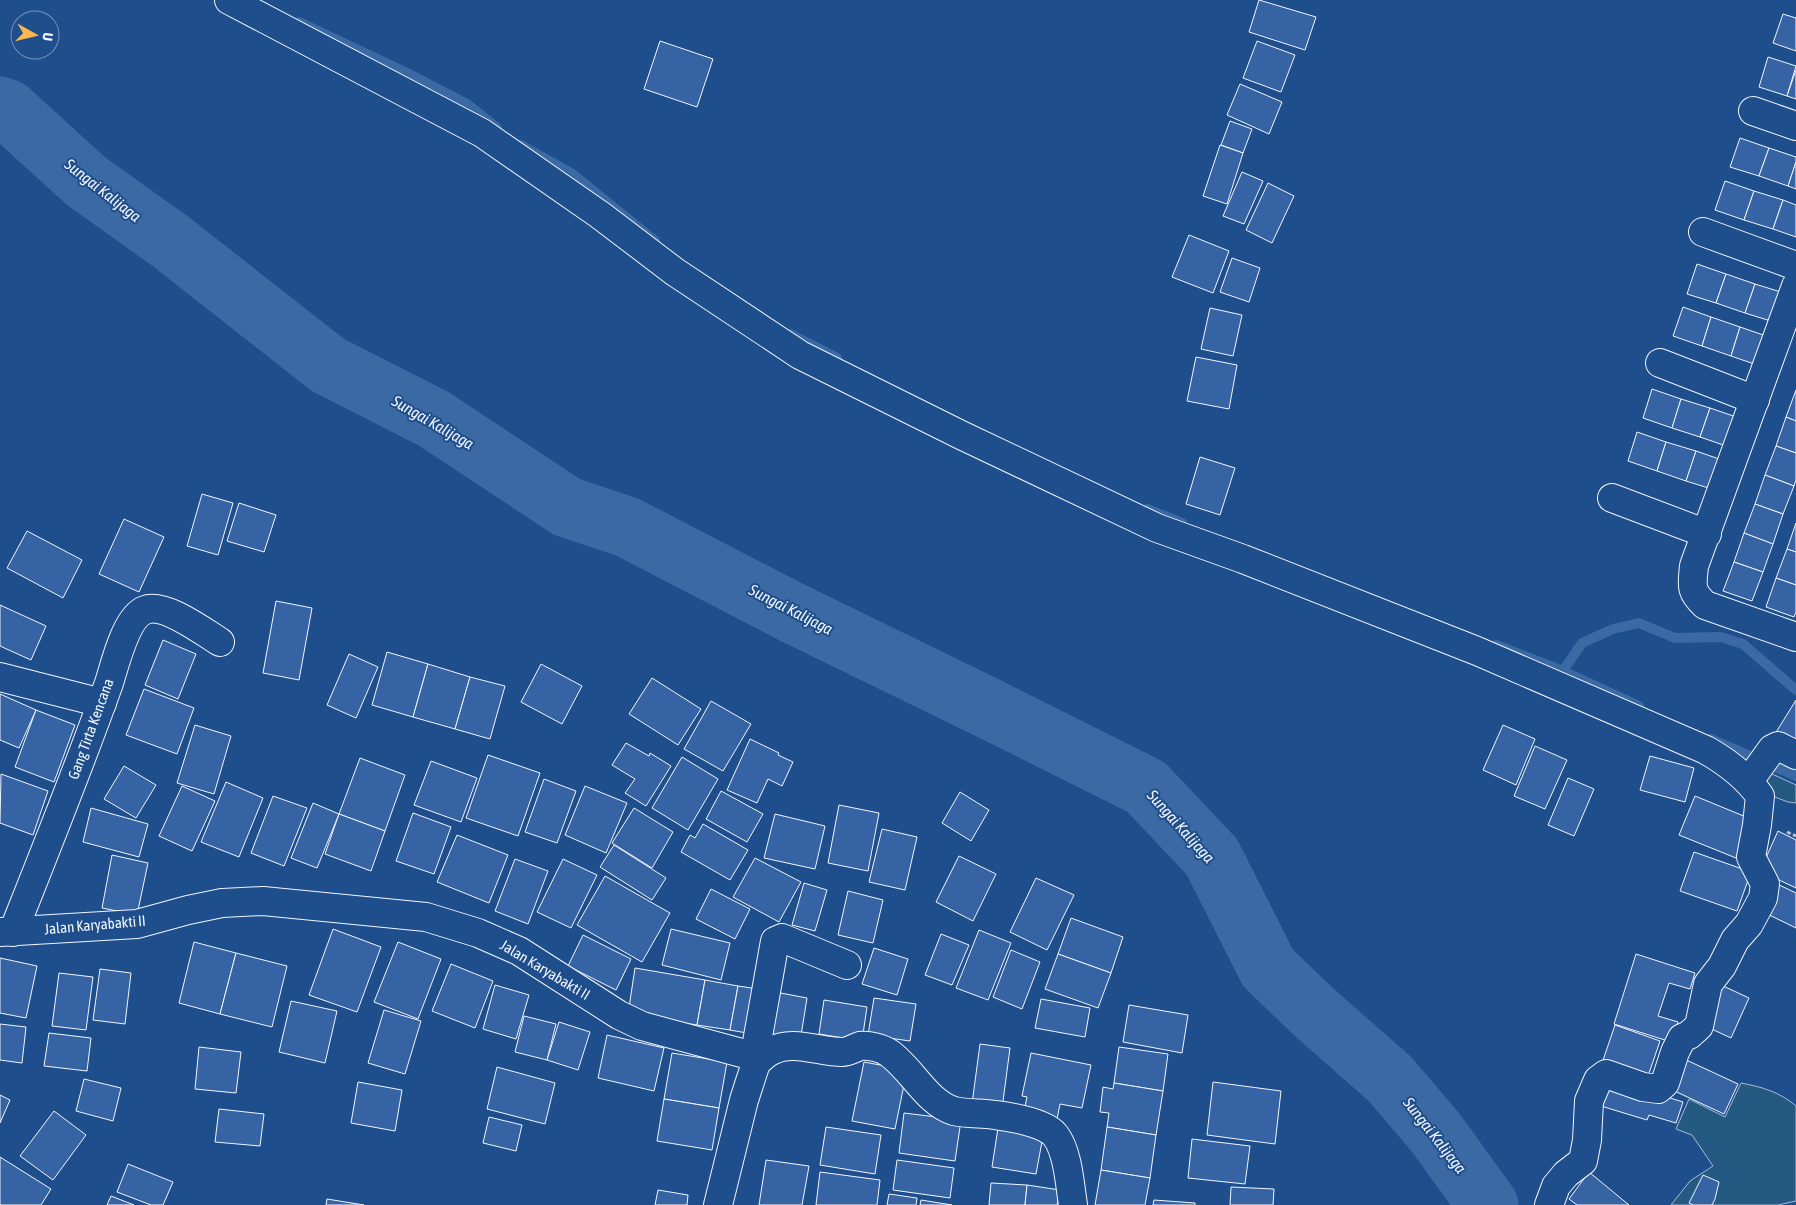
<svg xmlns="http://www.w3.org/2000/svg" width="1796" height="1205" viewBox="0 0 1796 1205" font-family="'Asap Condensed',sans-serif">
<rect width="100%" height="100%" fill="#1f4e8c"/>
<g fill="#245a82" stroke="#a8bbd7">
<polygon points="1770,773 1796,785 1796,803 1788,802 1767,794 1763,774"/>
<path d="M1741,1083C1762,1087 1780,1092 1796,1106V1201L1778,1205H1671L1690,1181L1713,1166L1692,1135L1676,1129L1689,1099L1725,1117Z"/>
</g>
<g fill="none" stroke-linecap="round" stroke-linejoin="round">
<g stroke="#3b69a3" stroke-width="10">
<polyline points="299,22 407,73 467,104 497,128"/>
<polyline points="521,145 571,173 655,241"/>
<polyline points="790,334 837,358"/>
<polyline points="1147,509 1182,523"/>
<polyline points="1496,645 1563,671 1639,706"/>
<polyline points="1563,671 1582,643 1613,629 1639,623 1675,638 1721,637 1743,644 1796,690"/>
<polyline points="1711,739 1796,776"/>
</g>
<polyline stroke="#3b69a3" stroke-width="61" points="0,107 8,110 86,181 170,241 328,365 434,419 567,507 627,527 791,612 990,709 1146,787 1212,857 1268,968 1315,1013 1390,1079 1436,1133 1488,1205"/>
</g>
<g fill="#3563a3" stroke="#f2f6ff">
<polygon points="1259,0 1316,17 1305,50 1249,32"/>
<polygon points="1783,14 1796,18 1796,51 1773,43"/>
<polygon points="660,41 713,59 697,107 644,89"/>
<polygon points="1257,41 1295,55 1281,92 1243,78"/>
<polygon points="1768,57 1796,66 1787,96 1759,87"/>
<polygon points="1796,70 1796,99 1787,96"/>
<polygon points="1240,84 1282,102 1269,134 1227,115"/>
<polygon points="1230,121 1252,129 1243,153 1221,145"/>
<polygon points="1740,138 1769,148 1759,176 1730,167"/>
<polygon points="1220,145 1243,153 1227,204 1203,196"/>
<polygon points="1769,148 1796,157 1796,162 1788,186 1759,176"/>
<polygon points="1796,162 1796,189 1788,186"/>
<polygon points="1242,172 1263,181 1244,224 1223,216"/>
<polygon points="1725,181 1754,191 1744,220 1715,210"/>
<polygon points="1268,183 1294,196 1272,243 1246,230"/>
<polygon points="1754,191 1783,200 1773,229 1744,220"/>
<polygon points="1783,200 1796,205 1796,237 1773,229"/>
<polygon points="1189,235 1229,251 1213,293 1172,277"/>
<polygon points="1232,258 1260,268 1249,302 1220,292"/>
<polygon points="1697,264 1726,274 1716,303 1687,294"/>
<polygon points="1726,274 1755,284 1745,313 1716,303"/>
<polygon points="1755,284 1784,293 1774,322 1745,313"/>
<polygon points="1683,307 1711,317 1702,346 1673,336"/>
<polygon points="1210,308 1242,315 1233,356 1201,349"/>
<polygon points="1711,317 1740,327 1731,356 1702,346"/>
<polygon points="1740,327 1769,337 1760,366 1731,356"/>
<polygon points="1196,357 1237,365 1229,409 1187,401"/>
<polygon points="1652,389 1681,399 1672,428 1643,418"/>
<polygon points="1796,390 1796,421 1786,417"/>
<polygon points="1681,399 1710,408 1700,437 1672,428"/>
<polygon points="1710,408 1739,418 1729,447 1700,437"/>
<polygon points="1786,417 1796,421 1796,453 1776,446"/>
<polygon points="1637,432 1666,442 1657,471 1628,461"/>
<polygon points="1666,442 1696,451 1686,481 1657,471"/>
<polygon points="1776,446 1796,453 1796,480 1794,486 1765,475"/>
<polygon points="1696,451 1725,461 1715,490 1686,481"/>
<polygon points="1200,457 1235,468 1220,515 1186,504"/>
<polygon points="1765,475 1794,486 1783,514 1755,504"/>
<polygon points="202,494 233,503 218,555 187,546"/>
<polygon points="239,503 276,515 264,552 227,541"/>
<polygon points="1755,504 1783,514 1773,544 1744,533"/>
<polygon points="124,519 164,537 139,592 99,574"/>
<polygon points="1796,523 1796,552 1787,549"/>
<polygon points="27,531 82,560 63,598 7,568"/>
<polygon points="1744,533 1773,544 1763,572 1734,562"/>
<polygon points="1787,549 1796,552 1796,585 1776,578"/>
<polygon points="1734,562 1763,572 1752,601 1723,591"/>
<polygon points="1776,578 1796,585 1796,612 1794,617 1766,607"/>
<polygon points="276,601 312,608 299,680 263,673"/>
<polygon points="0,605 46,626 31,660 0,646"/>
<polygon points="163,640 196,654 178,699 145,685"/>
<polygon points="387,652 428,664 413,717 372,705"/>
<polygon points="349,654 378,667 356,718 327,705"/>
<polygon points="428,664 470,677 455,729 413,717"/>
<polygon points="541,664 582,686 562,724 521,702"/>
<polygon points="470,677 505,686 490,739 455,729"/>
<polygon points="652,678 701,709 678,745 629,714"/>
<polygon points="144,689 194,708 177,754 126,735"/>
<polygon points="0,694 36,710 19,748 0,740"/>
<polygon points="1796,700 1796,746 1775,734"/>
<polygon points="711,701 751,724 723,771 684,749"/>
<polygon points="36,710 75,725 54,782 15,767"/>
<polygon points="195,725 231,736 214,794 177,783"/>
<polygon points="1503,725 1535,739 1516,785 1483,770"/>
<polygon points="750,739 779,753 778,755 793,762 782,786 768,779 757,803 727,790"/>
<polygon points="626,743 649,756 650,753 671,766 646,806 625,793 635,779 612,765"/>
<polygon points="1535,746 1567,760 1545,809 1514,796"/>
<polygon points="488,755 540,773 518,836 466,818"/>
<polygon points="1650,756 1694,768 1685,802 1640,790"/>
<polygon points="682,757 718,779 688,830 652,808"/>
<polygon points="360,758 405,775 385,831 339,814"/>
<polygon points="431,761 477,778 461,822 414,805"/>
<polygon points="124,766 156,785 136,818 104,799"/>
<polygon points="1,774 48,791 33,835 0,823"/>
<polygon points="1568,778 1594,789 1574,836 1548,825"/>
<polygon points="544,779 576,791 557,843 525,832"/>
<polygon points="226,782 263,798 239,857 201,842"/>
<polygon points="182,786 215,801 192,851 159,836"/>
<polygon points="585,786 627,803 606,853 565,835"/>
<polygon points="721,791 763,814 747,842 706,819"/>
<polygon points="960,792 989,810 971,841 942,823"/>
<polygon points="273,796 307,808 284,866 251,853"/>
<polygon points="1695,796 1751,819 1736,858 1679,835"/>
<polygon points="313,803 339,814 317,868 291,858"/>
<polygon points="839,805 879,813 868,871 828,863"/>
<polygon points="91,808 148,824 139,857 83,842"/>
<polygon points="634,808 673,832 652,868 612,843"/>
<polygon points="413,813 451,827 434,874 396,861"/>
<polygon points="339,814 385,831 371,871 325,854"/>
<polygon points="775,814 825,826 815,869 764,858"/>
<polygon points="703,824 748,850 730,880 681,852 690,835 695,838"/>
<polygon points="882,829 917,837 905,890 869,882"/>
<polygon points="1778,831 1796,840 1796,888 1760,871"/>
<polygon points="457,835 508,855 489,903 437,882"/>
<polygon points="614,845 666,878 652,900 600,867"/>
<polygon points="1694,852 1751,872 1737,911 1680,891"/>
<polygon points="112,855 148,863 137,915 102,908"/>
<polygon points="959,856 996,874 973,921 936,902"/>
<polygon points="755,858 801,882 779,922 733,897"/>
<polygon points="515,859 548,871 528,924 495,911"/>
<polygon points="563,859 597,875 571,928 537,912"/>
<polygon points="605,876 670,913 642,962 577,925"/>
<polygon points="1036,878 1074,895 1047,950 1010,932"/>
<polygon points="804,883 827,890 815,931 792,925"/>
<polygon points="1775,883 1796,893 1796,928 1761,911"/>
<polygon points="711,889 750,909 735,939 696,919"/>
<polygon points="848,891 883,900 873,943 838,935"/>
<polygon points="1071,918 1123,937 1111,973 1058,954"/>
<polygon points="333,929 381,947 357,1012 309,995"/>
<polygon points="671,929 730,943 721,980 662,965"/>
<polygon points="979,930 1011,943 988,1000 956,988"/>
<polygon points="941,934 969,945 952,985 925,975"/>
<polygon points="583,935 631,959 616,990 568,966"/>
<polygon points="194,942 236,953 220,1014 179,1003"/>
<polygon points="398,942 441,959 418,1019 374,1002"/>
<polygon points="874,948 908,959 897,995 862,984"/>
<polygon points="1011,950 1040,962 1022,1009 993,997"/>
<polygon points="236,953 287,966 272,1027 220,1014"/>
<polygon points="1058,954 1111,973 1098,1008 1045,989"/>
<polygon points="1636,954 1695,973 1690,989 1669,983 1658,1016 1678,1022 1671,1042 1614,1024"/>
<polygon points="0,958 37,966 26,1018 0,1013"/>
<polygon points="451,964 493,981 475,1028 432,1011"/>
<polygon points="635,968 705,980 697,1025 628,1014"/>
<polygon points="100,969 131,973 125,1024 93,1020"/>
<polygon points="59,973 93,977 86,1030 52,1026"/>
<polygon points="705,980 738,986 730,1030 697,1025"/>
<polygon points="495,985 529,995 516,1039 483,1029"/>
<polygon points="1721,985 1749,998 1731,1038 1703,1025"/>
<polygon points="738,986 765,990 758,1035 730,1030"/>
<polygon points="770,991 807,998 800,1042 762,1036"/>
<polygon points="874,998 916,1004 910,1041 868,1035"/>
<polygon points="1041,999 1090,1008 1085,1037 1035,1028"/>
<polygon points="824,1000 867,1007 862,1041 819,1034"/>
<polygon points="291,1001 337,1011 325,1063 279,1052"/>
<polygon points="1129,1005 1188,1015 1182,1053 1123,1042"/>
<polygon points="384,1010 421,1021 405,1074 368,1063"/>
<polygon points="524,1016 556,1024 547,1060 515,1052"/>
<polygon points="559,1022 590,1032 578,1070 547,1060"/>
<polygon points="0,1024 26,1027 22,1063 0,1060"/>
<polygon points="1615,1025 1660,1041 1645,1085 1600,1069"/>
<polygon points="49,1033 91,1038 87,1071 44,1066"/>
<polygon points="607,1035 664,1048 654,1091 598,1078"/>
<polygon points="980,1044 1010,1048 1002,1109 972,1104"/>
<polygon points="199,1047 241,1052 236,1093 195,1089"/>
<polygon points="1119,1047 1168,1054 1163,1091 1114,1083"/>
<polygon points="672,1053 727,1062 719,1108 664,1099"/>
<polygon points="1031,1053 1091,1065 1082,1108 1060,1104 1057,1119 1024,1111 1027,1097 1022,1096"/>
<polygon points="1682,1058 1738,1084 1724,1114 1668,1088"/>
<polygon points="864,1062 907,1070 895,1129 852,1121"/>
<polygon points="497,1067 555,1083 545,1124 487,1109"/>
<polygon points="84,1079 121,1088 113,1121 76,1111"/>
<polygon points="1609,1079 1683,1102 1676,1123 1649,1115 1647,1120 1601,1106"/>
<polygon points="358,1082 402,1090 395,1131 351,1123"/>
<polygon points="1213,1082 1281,1091 1275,1144 1207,1135"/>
<polygon points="1114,1083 1163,1091 1156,1135 1107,1127 1109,1113 1100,1112 1103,1087 1113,1089"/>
<polygon points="0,1095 10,1100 0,1123"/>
<polygon points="664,1099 719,1108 712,1150 657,1141"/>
<polygon points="219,1109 264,1114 260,1146 215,1142"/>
<polygon points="54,1111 86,1135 53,1180 20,1156"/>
<polygon points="904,1113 961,1120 955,1161 899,1153"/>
<polygon points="489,1117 522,1125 516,1151 483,1143"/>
<polygon points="826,1127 881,1135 875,1174 820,1165"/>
<polygon points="1107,1127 1156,1135 1150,1178 1101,1170"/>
<polygon points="998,1128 1043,1136 1036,1174 992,1167"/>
<polygon points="1192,1139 1250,1146 1245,1184 1188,1178"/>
<polygon points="0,1157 51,1189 41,1205 0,1205"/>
<polygon points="766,1160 809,1166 802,1205 759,1205"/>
<polygon points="897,1160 954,1168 950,1198 893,1190"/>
<polygon points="128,1164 173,1182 163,1205 151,1205 117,1192"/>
<polygon points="1101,1170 1150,1178 1145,1205 1095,1205"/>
<polygon points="820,1172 880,1180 877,1205 816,1205"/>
<polygon points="1589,1172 1629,1205 1577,1205 1569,1199"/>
<polygon points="1703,1175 1719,1182 1715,1199 1712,1205 1693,1205 1689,1203"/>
<polygon points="991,1183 1027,1185 1025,1205 989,1205"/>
<polygon points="1027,1185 1060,1190 1057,1205 1025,1205"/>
<polygon points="1231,1187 1274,1189 1273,1205 1230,1205"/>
<polygon points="658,1190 688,1195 687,1205 655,1205"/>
<polygon points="889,1194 917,1198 916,1205 887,1205"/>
<polygon points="111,1196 134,1205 107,1205"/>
<polygon points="327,1199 364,1205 326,1205"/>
<polygon points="921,1200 952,1205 920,1205"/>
<polygon points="1154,1200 1195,1203 1195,1205 1153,1205"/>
</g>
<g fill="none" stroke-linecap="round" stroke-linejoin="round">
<g stroke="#f2f6ff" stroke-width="30">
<g id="street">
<path d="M229,0L482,133L600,215L675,272L800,355L961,435L1157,528L1243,559L1477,651L1706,750C1727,762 1746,776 1760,796L1757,825L1751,857L1765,884L1763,898L1749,924L1735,940L1722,966L1708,984L1699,1026L1689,1035L1682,1038L1675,1052L1665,1083L1658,1089L1643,1087L1606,1074L1598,1080L1589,1101L1587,1140L1583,1161L1566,1174L1556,1186L1549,1205"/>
<polyline points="1753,111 1796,126"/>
<polyline points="1703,232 1796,266"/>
<path d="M1796,286L1694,566C1692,586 1690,591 1705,605L1796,637"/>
<polyline points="1660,363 1755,400"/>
<polyline points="1612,498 1707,534"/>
<polyline points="0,677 102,703"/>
<polyline points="1749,781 1772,749 1778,746 1796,755"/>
<polyline points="0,932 137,924 188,910 222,903 263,901 426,917 478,933 519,951 619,1015 642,1026 749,1055 754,1059 756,1063 744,1100 718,1205"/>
<path d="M13,932C46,849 79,767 109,683C115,664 126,617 145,610C164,602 204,632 220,642"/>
<polyline points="754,1059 775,941 782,938 847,965"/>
<path d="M756,1063C760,1059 765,1054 771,1051C793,1039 819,1052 842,1052C849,1052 854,1048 860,1046C869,1045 882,1048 889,1053C912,1069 927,1103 954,1111C967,1114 982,1113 995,1115C1011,1117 1045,1123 1055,1135C1068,1151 1070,1186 1073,1205"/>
</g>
</g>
<polyline stroke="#b3c4dc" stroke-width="3" stroke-dasharray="4 2.5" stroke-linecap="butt" points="1787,832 1796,836"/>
<use href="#street" stroke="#1f4e8c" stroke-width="28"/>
</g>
<g text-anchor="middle" stroke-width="4" stroke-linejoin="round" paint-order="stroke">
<g font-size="15" fill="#f2f6ff" stroke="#1f4e8c">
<text transform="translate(91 729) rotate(-70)" y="5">Gang Tirta Kencana</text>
<text transform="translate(95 925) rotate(-5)" y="5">Jalan Karyabakti II</text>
<text transform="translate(545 970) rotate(31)" y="5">Jalan Karyabakti II</text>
</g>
<g font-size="16" font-style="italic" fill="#f2f6ff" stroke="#1f4e8c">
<text transform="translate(103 190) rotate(38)" y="6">Sungai Kalijaga</text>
<text transform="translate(433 422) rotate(30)" y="6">Sungai Kalijaga</text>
<text transform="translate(791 609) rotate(27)" y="6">Sungai Kalijaga</text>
<text transform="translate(1181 826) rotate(48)" y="6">Sungai Kalijaga</text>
<text transform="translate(1435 1135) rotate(52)" y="6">Sungai Kalijaga</text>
</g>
</g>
<g transform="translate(35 35) rotate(98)"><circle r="24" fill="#1f4e8c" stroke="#7391ba"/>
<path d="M0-4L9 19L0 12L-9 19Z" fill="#ffb74d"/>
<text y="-8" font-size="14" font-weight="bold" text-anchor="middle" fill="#f2f6ff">U</text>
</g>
</svg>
